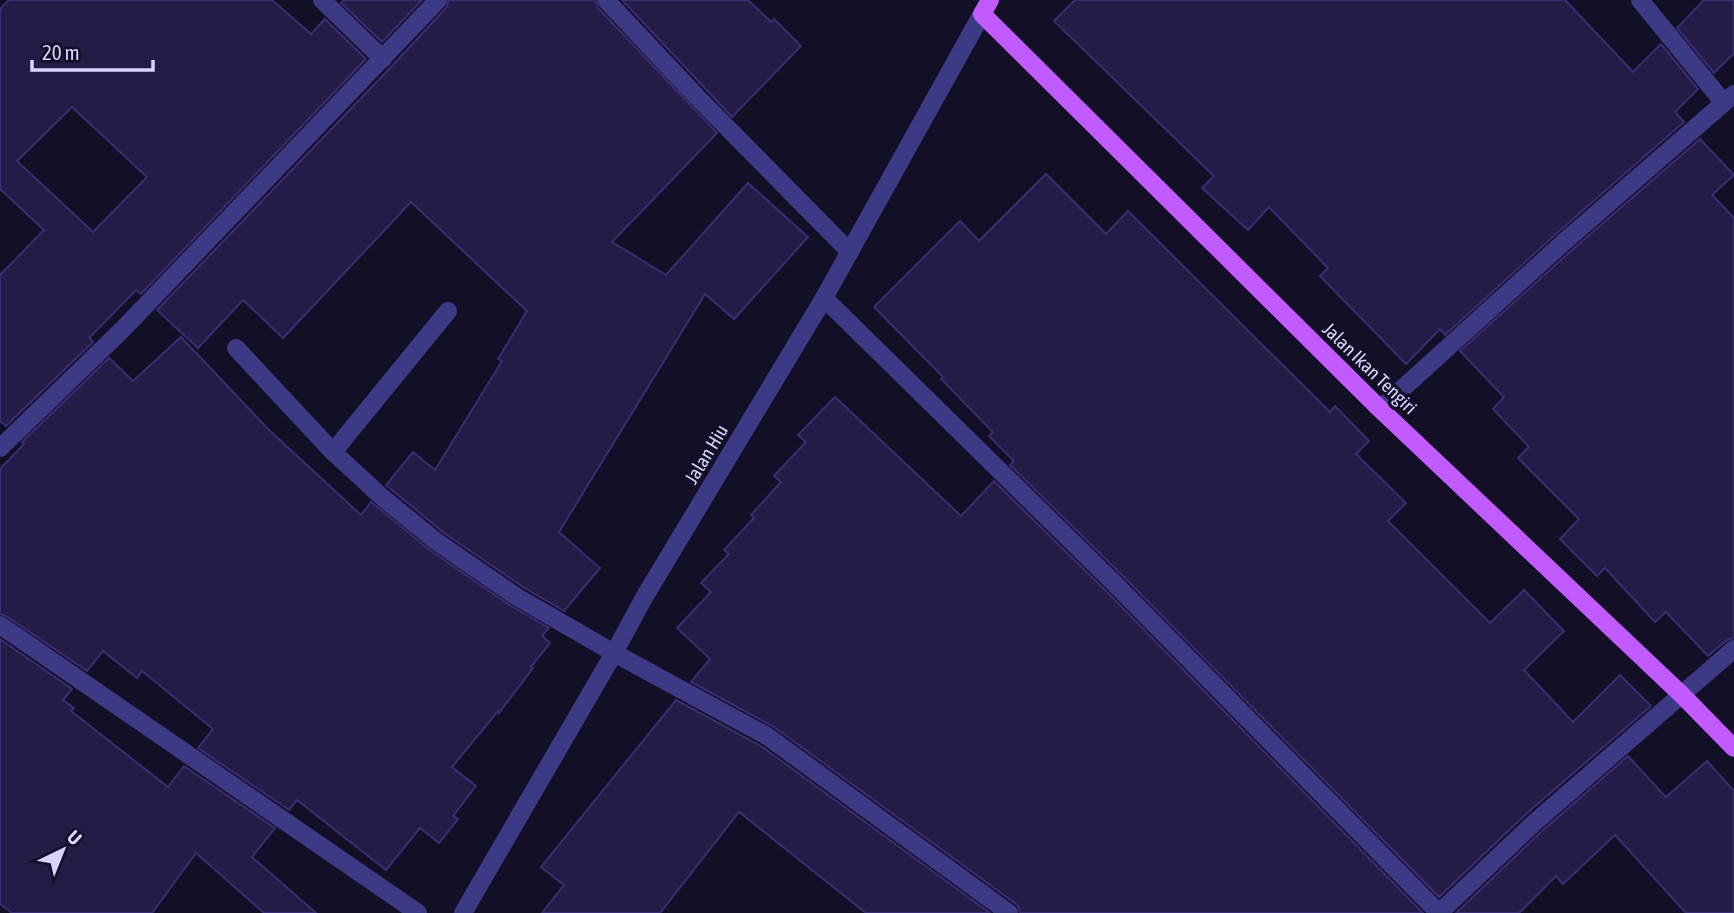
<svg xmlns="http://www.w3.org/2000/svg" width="1734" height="913" viewBox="0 0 1734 913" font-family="'Asap Condensed',sans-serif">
<rect width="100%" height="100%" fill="#130f26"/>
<g fill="#241b47" stroke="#3b2d73" stroke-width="2" fill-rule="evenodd">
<path d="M9,0H272L311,34L325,19L366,59L141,294L136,290L89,338L93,342L6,426L0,421V275L44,230L0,189V9ZM72,107L147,177L93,232L17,161Z"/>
<polygon points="344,0 422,0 382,42 341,3"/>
<polygon points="449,0 595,0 598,8 717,133 612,242 666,275 748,183 808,237 734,319 705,294 559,532 600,568 564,611 523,587 444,533 386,485 413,452 435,470 502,361 498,359 527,311 411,202 283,338 243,300 198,348 157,310 392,66 446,8"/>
<polygon points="622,0 748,0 771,22 774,19 801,46 732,117"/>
<polygon points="1075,0 1565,0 1633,72 1661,44 1698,89 1675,112 1684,122 1557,233 1445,335 1440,329 1406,364 1320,276 1328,268 1269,207 1248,230 1202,188 1214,176 1054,21"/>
<polygon points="1704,0 1734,0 1734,53 1714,73 1677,28"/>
<polygon points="1700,139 1734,175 1712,195 1734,218 1734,638 1727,640 1708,656 1666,612 1655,622 1605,568 1597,576 1560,539 1579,519 1518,458 1529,447 1493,409 1504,397 1460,351 1572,250"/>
<polygon points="1046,174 1106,234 1128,211 1330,412 1335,406 1369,441 1356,454 1406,503 1388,521 1490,623 1524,590 1564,631 1524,670 1573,722 1620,675 1651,706 1526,814 1439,897 1122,575 1010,465 1014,461 989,436 993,432 941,379 943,377 874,307 960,221 979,241"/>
<polygon points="181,337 268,429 361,515 371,502 431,551 511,606 549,628 542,636 550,643 531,667 533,668 499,713 498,711 452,767 476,786 453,816 458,819 439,843 420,828 386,870 297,800 289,810 198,748 213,729 142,671 137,678 103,651 87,671 6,616 0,614 0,469 24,444 22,442 109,358 133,381"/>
<polygon points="835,397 961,516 994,481 1106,591 1423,913 1020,913 1019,908 1016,904 774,727 691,682 710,659 677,628 711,592 701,583 729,554 724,550 754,518 751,515 781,482 774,476 806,442 798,435"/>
<polygon points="0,639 72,689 63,700 74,708 71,711 168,787 184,766 275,828 252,857 316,913 264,913 196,853 152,913 12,913 0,904"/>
<polygon points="676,700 761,746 990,913 866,913 739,812 660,913 542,913 564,885 541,867"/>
<polygon points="1628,756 1666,797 1707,761 1734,791 1734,913 1686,913 1615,835 1563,884 1556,876 1519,913 1456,913 1542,831"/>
</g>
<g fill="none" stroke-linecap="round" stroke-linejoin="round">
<g stroke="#3d3a85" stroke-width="18">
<polyline points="322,0 383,59"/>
<polyline points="606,0 697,97 850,252"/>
<polyline points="1640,0 1724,103"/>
<polyline points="824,298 1114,583 1439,913"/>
<polyline points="236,348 333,452 383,498 437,542 517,597 614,653 767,736 1009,913"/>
<polyline points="1380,409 1564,242 1734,94"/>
<polyline points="0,448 122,330 438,0"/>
<polyline points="333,452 448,311"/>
<polyline points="0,625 418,913"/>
<polyline points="463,913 614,653 645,596 824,298 982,14"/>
<polyline points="1439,913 1534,823 1734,649"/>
</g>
<polyline stroke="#c25bff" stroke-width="18" points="990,0 982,14 1380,409 1682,695 1734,748"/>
</g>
<g text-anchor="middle" stroke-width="7" stroke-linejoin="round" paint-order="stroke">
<g font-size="19" fill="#d9d4ff" stroke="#130f26">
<text transform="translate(1370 368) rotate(44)" y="7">Jalan Ikan Tengiri</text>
<text transform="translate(706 454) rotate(-59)" y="7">Jalan Hiu</text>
</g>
</g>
<g transform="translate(63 850) rotate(43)" stroke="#130f26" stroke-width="5" paint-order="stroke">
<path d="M0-5L12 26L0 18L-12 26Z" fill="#d9d4ff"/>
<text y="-10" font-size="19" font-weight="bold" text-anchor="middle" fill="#d9d4ff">U</text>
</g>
<path d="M32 60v10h121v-10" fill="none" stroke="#d9d4ff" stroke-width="3.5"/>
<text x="42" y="60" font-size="21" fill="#d9d4ff" stroke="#130f26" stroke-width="5" paint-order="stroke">20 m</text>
</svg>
